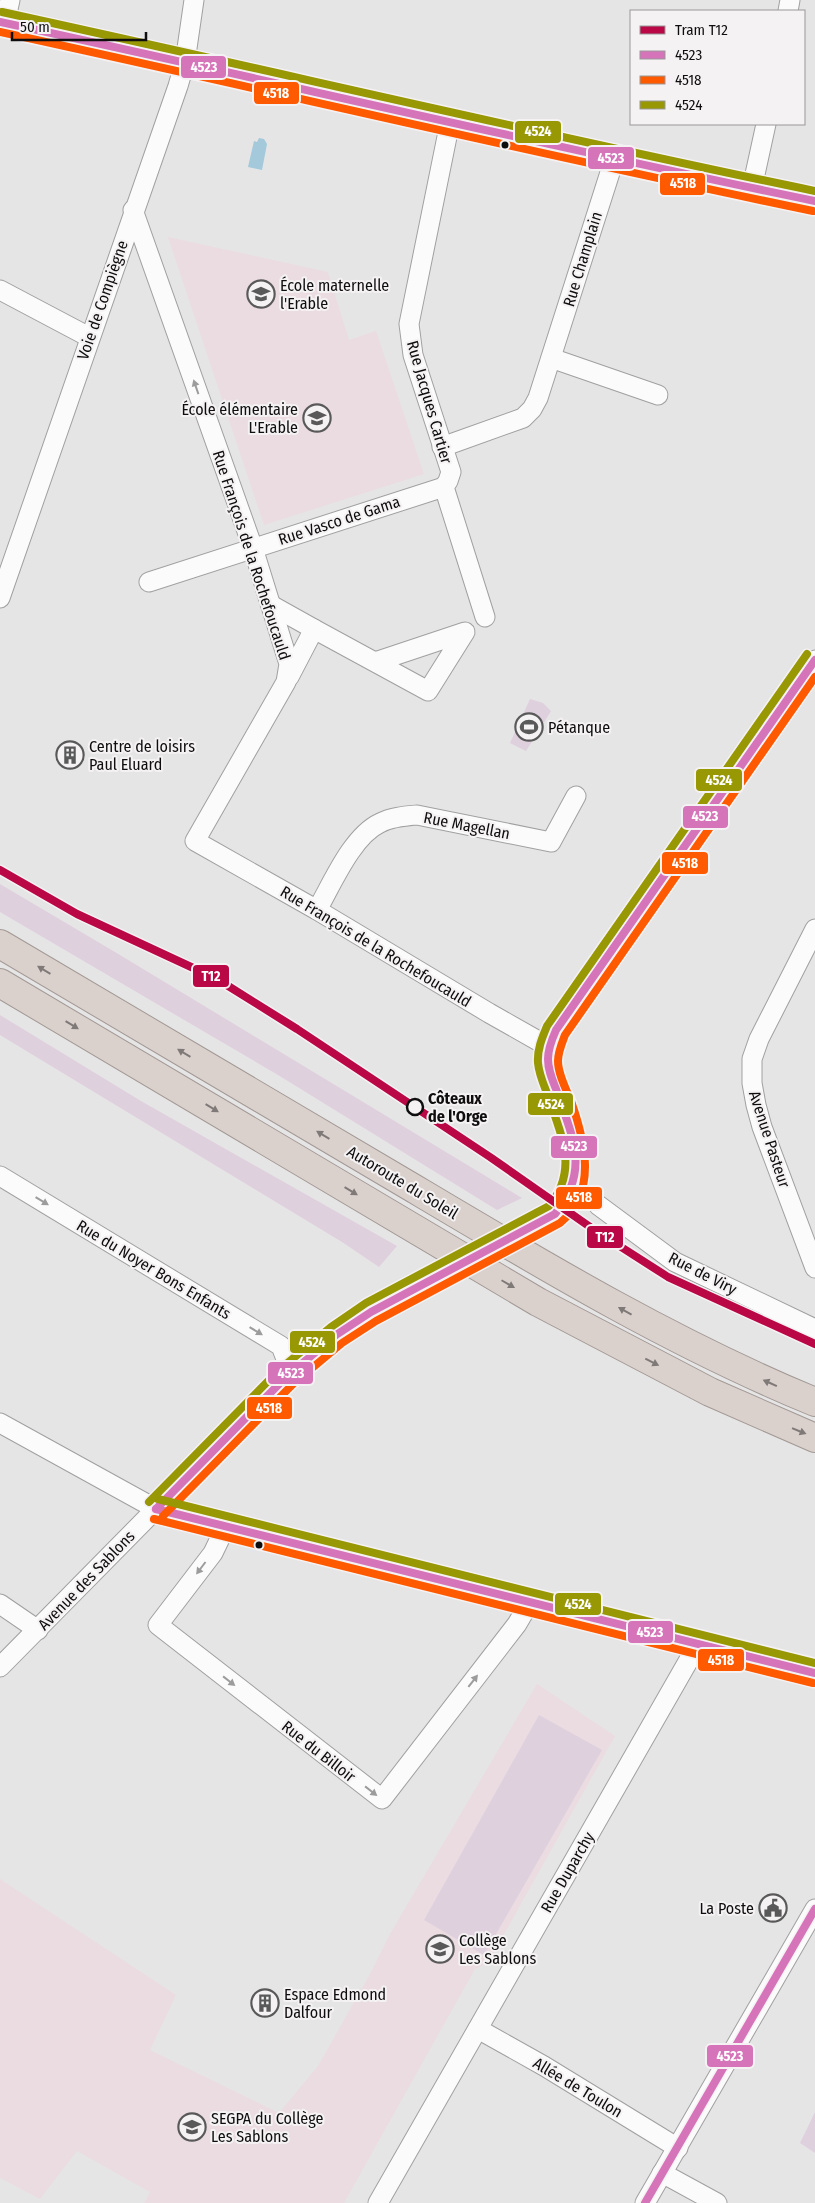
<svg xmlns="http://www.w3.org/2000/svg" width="815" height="2203" viewBox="0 0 815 2203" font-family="'Fira Sans Condensed',sans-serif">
<rect width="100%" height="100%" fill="#e6e5e6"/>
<g fill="#eadce1">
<polygon points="168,237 328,272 349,340 376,331 424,474 264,525"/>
<polygon points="537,1684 615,1736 488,1963 475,1969 344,2203 144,2203 150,2192 77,2151 40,2199 0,2178 0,1879 176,1995 150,2050 279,2113 318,2066 370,1974 390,1934"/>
</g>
<g fill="#dfd0dd">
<polygon points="530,699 543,703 551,711 526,751 510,743"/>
<polygon points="0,884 115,952 522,1198 497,1210 278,1075 0,912"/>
<polygon points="0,1015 141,1101 397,1246 379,1267 342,1242 0,1035"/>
<polygon points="539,1715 602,1750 484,1955 424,1920"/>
<polygon points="815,2112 815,2153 800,2143"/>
</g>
<polygon fill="#a3c9da" points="259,138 264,139 267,144 262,170 248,167 254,141 257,142"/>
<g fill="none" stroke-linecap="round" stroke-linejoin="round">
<g stroke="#a1a0a1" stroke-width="21">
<g id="street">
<polyline points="788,11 790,0"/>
<polyline points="0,22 208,67 614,160 815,201"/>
<polyline points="5,23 10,0"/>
<polyline points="450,122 409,324 413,355 451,472 448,481 444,487 485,617"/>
<polyline points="752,188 766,124"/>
<polyline points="133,210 253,548 289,664 286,682 195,841 317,910 489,1013 549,1047"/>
<polyline points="0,290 89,337"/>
<polyline points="551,358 658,395"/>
<polyline points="442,447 523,418 532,409 538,398 614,160"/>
<polyline points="149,582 444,487"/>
<polyline points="0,598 178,86 185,62 194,0"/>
<polyline points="271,605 314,629 289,677"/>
<polyline points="314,629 428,691 465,632 375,662"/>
<path d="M317,910C332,884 352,836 380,823C391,817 405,816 417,815L551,842L576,796"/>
<polyline points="815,929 759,1039 752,1059 752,1083 756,1105 762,1127 815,1268"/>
<polyline points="0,1176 281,1346 286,1359 286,1377"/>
<polyline points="598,1205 675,1262 815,1329"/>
<path d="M555,1214C592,1179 572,1134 557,1093C554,1083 549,1073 548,1063C547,1051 552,1041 556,1030L815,660"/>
<polyline points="0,1423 156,1509 815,1673"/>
<polyline points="226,1526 213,1553 158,1625 382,1799 517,1624 530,1602"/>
<polyline points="0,1604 38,1630"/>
<path d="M0,1667L286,1377C330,1338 368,1314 419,1286"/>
<polyline points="478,2029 544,2066 678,2148"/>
<polyline points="662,2173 717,2203"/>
<polyline points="378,2203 690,1658 695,1644"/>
<polyline points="645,2203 815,1909"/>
</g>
</g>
<g stroke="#a29995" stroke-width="30">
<g id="highway">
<path d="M0,944C138,1025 275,1107 413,1188C544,1266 674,1344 815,1402"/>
<polyline points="0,983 538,1302 710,1392 815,1438"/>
</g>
</g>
<use href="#street" stroke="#fbfbfb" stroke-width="19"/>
<use href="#highway" stroke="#dad1cd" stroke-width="28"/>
<g stroke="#a1a0a1" stroke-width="21" stroke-linecap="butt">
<polyline id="street-bridge" points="419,1286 555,1214"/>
</g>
<use href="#street-bridge" stroke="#fbfbfb" stroke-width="19"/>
<g stroke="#f5f2f4" stroke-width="11">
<g id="bus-1">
<path d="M0,22C272,81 542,145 815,201"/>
<path d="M156,1509L286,1377L336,1335L371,1312L555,1214C591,1170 572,1136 556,1089C552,1079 548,1070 548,1059C548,1049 552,1039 556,1030L815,660"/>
<polyline points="156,1509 815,1673"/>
<polyline points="645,2203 815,1909"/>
</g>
</g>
<g stroke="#f5f2f4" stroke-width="11">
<g id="bus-2">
<path d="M0,32C271,91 541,155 813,211"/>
<path d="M163,1516L293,1384L342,1343L376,1321L560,1223C598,1192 585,1141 571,1101C566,1089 558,1074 558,1061C558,1052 562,1043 565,1035L815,677"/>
<polyline points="154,1519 813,1683"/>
</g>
</g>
<g stroke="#f5f2f4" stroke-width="11">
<g id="bus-3">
<path d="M2,12C273,71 543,135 815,191"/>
<polyline points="158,1499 815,1663"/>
<path d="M149,1502L279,1370L331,1327L366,1303L549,1206C580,1169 560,1133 547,1093C543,1083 539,1074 538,1063C537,1050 542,1038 547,1026L807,654"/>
</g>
</g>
<use href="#bus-1" stroke="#d674ba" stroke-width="8"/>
<use href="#bus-2" stroke="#ff5a00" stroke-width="8"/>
<use href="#bus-3" stroke="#989704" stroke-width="8"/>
<g stroke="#f5f2f4" stroke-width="11">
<polyline id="tram-1" points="0,870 77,914 217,979 297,1029 490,1157 593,1229 668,1277 815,1344"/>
</g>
<use href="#tram-1" stroke="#b90845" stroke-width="8"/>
</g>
<defs><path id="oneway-solid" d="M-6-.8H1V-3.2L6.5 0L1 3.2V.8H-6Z" transform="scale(1.25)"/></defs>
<g fill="#9d9c9d">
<use href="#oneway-solid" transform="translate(196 387) rotate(-109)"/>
<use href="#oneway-solid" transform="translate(42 1201) rotate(31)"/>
<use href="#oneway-solid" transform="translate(256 1331) rotate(31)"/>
<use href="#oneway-solid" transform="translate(201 1568) rotate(127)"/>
<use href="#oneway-solid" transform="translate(229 1681) rotate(38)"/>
<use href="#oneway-solid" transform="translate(473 1681) rotate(-52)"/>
<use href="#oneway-solid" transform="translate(371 1791) rotate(38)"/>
</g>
<g fill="#7f7978">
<use href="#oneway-solid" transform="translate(44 970) rotate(-149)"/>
<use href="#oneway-solid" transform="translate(72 1025) rotate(31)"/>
<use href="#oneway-solid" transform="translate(184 1053) rotate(-149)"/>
<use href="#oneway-solid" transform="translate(212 1108) rotate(31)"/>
<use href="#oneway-solid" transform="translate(323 1135) rotate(-149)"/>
<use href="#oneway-solid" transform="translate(351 1191) rotate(31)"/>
<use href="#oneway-solid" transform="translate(508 1284) rotate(30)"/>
<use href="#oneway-solid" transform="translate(625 1311) rotate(-151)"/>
<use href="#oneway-solid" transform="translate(652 1362) rotate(27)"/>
<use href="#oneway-solid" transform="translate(770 1383) rotate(-156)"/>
<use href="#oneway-solid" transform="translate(799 1431) rotate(22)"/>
</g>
<defs>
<g id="school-ring" transform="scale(1.4375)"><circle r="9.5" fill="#f5f2f4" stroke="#5a595a" stroke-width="1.5"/><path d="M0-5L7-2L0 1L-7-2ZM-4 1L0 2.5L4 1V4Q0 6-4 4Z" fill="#5a595a"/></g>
<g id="stadium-ring" transform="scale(1.4375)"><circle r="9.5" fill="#f5f2f4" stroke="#5a595a" stroke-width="1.5"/><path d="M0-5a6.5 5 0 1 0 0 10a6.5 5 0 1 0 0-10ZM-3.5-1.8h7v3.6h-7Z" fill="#5a595a"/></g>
<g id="building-ring" transform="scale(1.4375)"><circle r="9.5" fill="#f5f2f4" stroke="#5a595a" stroke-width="1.5"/><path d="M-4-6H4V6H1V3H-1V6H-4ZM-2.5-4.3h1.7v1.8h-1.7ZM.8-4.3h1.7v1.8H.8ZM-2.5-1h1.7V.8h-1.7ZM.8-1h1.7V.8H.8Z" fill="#5a595a"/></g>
<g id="civic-ring" transform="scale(1.4375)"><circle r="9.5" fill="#f5f2f4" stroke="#5a595a" stroke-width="1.5"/><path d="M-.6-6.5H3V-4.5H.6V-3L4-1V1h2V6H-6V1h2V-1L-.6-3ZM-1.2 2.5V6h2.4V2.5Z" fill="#5a595a"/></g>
</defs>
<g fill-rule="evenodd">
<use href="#school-ring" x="261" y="294"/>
<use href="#school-ring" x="317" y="418"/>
<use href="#stadium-ring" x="529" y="727"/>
<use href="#building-ring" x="70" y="755"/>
<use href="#civic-ring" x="773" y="1908"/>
<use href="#school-ring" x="440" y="1949"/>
<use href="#building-ring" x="265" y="2003"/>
<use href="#school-ring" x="192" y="2127"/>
</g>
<g fill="#0f0e0f" stroke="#f5f2f4" stroke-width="2">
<circle cx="505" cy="145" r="4.5"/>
<circle cx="259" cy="1545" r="4.5"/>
</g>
<circle fill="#f5f2f4" stroke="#0f0e0f" stroke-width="2.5" cx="415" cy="1107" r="8"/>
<g text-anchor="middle" stroke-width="4" stroke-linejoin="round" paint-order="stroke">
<g font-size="16" fill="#0f0e0f" stroke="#f5f2f4">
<text transform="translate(582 259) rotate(-73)" y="6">Rue Champlain</text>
<text transform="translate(102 300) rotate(-71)" y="6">Voie de Compiègne</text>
<text transform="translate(430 402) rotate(74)" y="6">Rue Jacques Cartier</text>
<text transform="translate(339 520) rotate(-18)" y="6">Rue Vasco de Gama</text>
<text transform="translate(252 555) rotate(72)" y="6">Rue François de la Rochefoucauld</text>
<text transform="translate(467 825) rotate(11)" y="6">Rue Magellan</text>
<text transform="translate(376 946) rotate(31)" y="6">Rue François de la Rochefoucauld</text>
<text transform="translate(770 1139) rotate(72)" y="6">Avenue Pasteur</text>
<text transform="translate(403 1182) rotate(31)" y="6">Autoroute du Soleil</text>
<text transform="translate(154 1269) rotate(31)" y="6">Rue du Noyer Bons Enfants</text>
<text transform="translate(703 1273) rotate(27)" y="6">Rue de Viry</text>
<text transform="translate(86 1580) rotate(-46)" y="6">Avenue des Sablons</text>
<text transform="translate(319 1751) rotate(38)" y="6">Rue du Billoir</text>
<text transform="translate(567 1872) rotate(-60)" y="6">Rue Duparchy</text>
<text transform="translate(578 2087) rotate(31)" y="6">Allée de Toulon</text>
</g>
<g font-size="16" fill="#0f0e0f" stroke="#f5f2f4" text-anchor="start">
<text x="280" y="291">École maternelle<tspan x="280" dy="18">l'Erable</tspan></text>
<text x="298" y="415" text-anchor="end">École élémentaire<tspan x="298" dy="18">L'Erable</tspan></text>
<text x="548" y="733">Pétanque</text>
<text x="89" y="752">Centre de loisirs<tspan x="89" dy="18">Paul Eluard</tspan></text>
<text x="754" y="1914" text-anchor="end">La Poste</text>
<text x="459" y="1946">Collège<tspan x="459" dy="18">Les Sablons</tspan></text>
<text x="284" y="2000">Espace Edmond<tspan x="284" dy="18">Dalfour</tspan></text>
<text x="211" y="2124">SEGPA du Collège<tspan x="211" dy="18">Les Sablons</tspan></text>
</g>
<g font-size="16" font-weight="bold" fill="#0f0e0f" stroke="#f5f2f4" text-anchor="start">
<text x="428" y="1104">Côteaux<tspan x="428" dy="18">de l'Orge</tspan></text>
</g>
</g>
<g stroke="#f5f2f4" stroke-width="2">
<rect x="180" y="55" width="47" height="24" rx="5" fill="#d674ba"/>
<rect x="253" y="81" width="47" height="24" rx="5" fill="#ff5a00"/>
<rect x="514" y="120" width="48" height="24" rx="5" fill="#989704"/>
<rect x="587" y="146" width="48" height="24" rx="5" fill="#d674ba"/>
<rect x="659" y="172" width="47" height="24" rx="5" fill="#ff5a00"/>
<rect x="695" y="768" width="48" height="24" rx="5" fill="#989704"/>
<rect x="682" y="805" width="47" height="24" rx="5" fill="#d674ba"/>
<rect x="661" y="851" width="48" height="24" rx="5" fill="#ff5a00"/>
<rect x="192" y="964" width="38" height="24" rx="5" fill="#b90845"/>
<rect x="527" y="1092" width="47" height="24" rx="5" fill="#989704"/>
<rect x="550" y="1135" width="48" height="24" rx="5" fill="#d674ba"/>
<rect x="555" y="1186" width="48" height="24" rx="5" fill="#ff5a00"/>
<rect x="586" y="1225" width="38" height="24" rx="5" fill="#b90845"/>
<rect x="289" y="1330" width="47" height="24" rx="5" fill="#989704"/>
<rect x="267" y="1361" width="47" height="24" rx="5" fill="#d674ba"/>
<rect x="246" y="1396" width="47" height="24" rx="5" fill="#ff5a00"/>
<rect x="554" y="1592" width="48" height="24" rx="5" fill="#989704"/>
<rect x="627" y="1620" width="47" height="24" rx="5" fill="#d674ba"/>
<rect x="697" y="1648" width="48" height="24" rx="5" fill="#ff5a00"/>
<rect x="706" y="2044" width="48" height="24" rx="5" fill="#d674ba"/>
</g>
<g font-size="14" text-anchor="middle" font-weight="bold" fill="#fff">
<text x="204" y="72">4523</text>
<text x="276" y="98">4518</text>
<text x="538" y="136">4524</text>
<text x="611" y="163">4523</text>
<text x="683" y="188">4518</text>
<text x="719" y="785">4524</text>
<text x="705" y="821">4523</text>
<text x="685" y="868">4518</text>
<text x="211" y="981">T12</text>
<text x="551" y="1109">4524</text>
<text x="574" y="1151">4523</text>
<text x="579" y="1202">4518</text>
<text x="605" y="1242">T12</text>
<text x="312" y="1347">4524</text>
<text x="291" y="1378">4523</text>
<text x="269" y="1413">4518</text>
<text x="578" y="1609">4524</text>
<text x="650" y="1637">4523</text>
<text x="721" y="1665">4518</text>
<text x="730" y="2061">4523</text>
</g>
<rect x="630" y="10" width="175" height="115" fill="#f5f2f4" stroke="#999798"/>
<rect x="640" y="26" width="25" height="8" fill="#b90845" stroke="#999798"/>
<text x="675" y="35" font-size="15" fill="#0f0e0f">Tram T12</text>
<rect x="640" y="51" width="25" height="8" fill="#d674ba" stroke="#999798"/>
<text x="675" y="60" font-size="15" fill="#0f0e0f">4523</text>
<rect x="640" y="76" width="25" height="8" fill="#ff5a00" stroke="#999798"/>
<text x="675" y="85" font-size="15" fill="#0f0e0f">4518</text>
<rect x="640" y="101" width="25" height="8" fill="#989704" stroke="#999798"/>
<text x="675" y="110" font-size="15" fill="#0f0e0f">4524</text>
<path d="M12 32v8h134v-8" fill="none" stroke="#0f0e0f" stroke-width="2.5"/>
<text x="20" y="32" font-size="15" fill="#0f0e0f" stroke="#f5f2f4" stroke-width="4" paint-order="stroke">50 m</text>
</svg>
